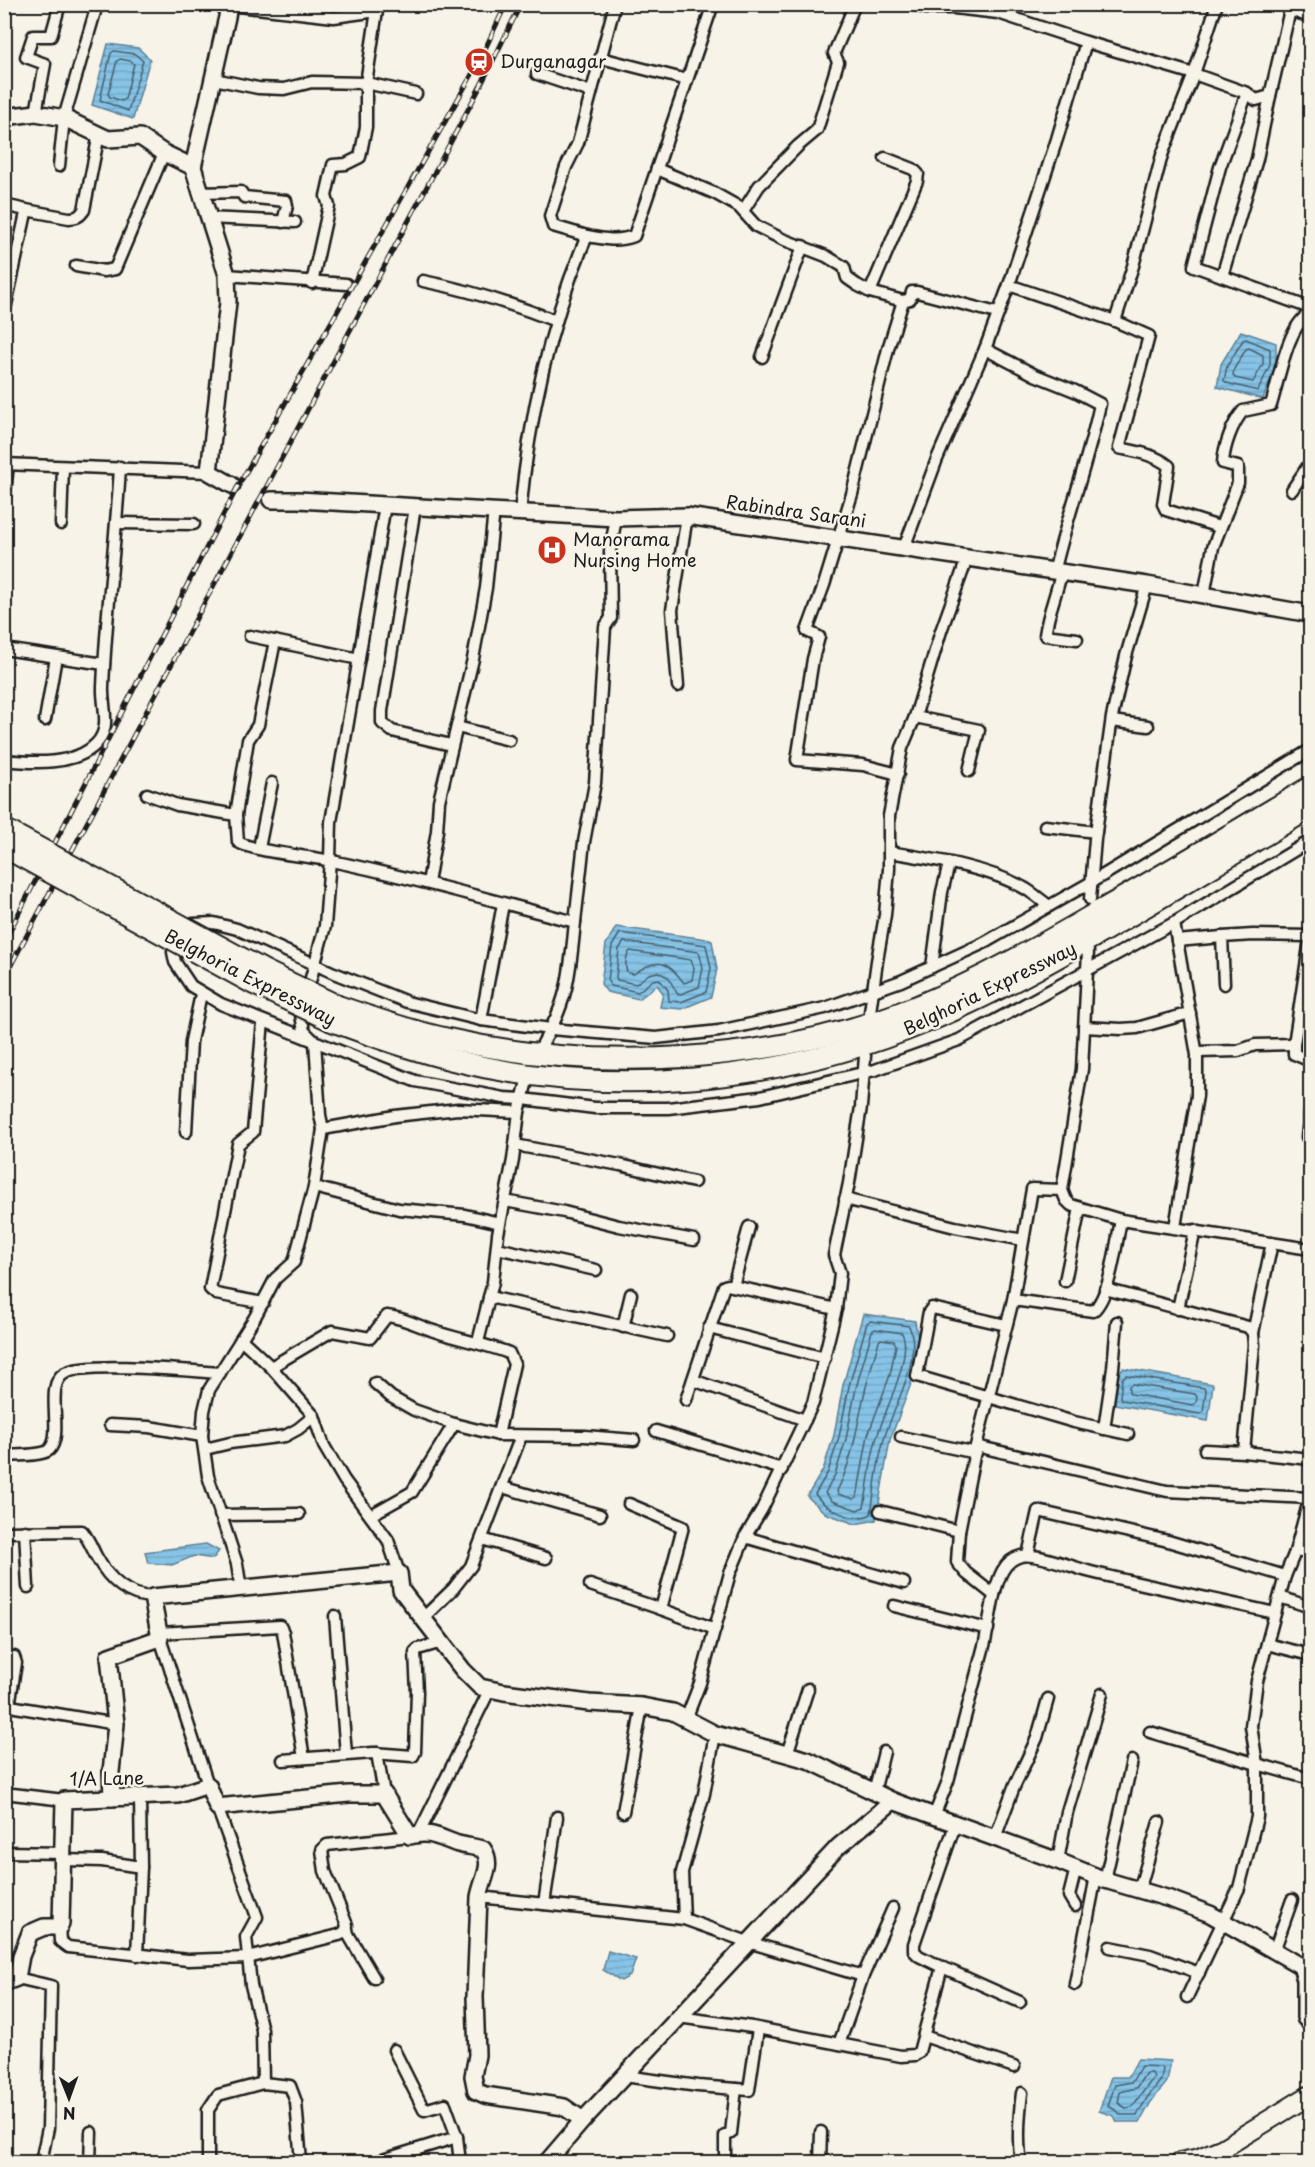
<svg xmlns="http://www.w3.org/2000/svg" width="1315" height="2167" viewBox="0 0 1315 2167" font-family="'Playpen Sans',sans-serif">
<defs>
<pattern id="water-rules" width="6" height="5" patternUnits="userSpaceOnUse" patternTransform="scale(1.5)"><rect width="6" height="5" fill="#86c3e6"/><path d="M0 2.5h6" fill="none" stroke="#73a7c5"/></pattern>
</defs>
<rect width="100%" height="100%" fill="#f7f3e8"/>
<filter id="ink" filterUnits="userSpaceOnUse"><feTurbulence type="fractalNoise" baseFrequency=".0167" numOctaves="2"/><feDisplacementMap in="SourceGraphic" scale="12" xChannelSelector="R" yChannelSelector="G"/><feConvolveMatrix kernelMatrix="1 2 1 2 8 2 1 2 1" color-interpolation-filters="sRGB"/></filter>
<g filter="url(#ink)">
<g fill="url(#water-rules)" stroke="#5c8095" stroke-width="1.5">
<polygon points="108,44 138,48 150,59 133,119 92,105"/>
<polygon points="1241,331 1276,343 1276,366 1263,399 1217,387 1221,364"/>
<polygon points="616,927 707,939 712,941 717,969 711,997 682,1009 660,1007 663,993 657,985 639,999 607,992 601,984 606,944"/>
<polygon points="863,1314 915,1321 919,1344 912,1381 890,1440 876,1520 855,1524 825,1513 807,1496 823,1470 834,1435 843,1385"/>
<polygon points="1123,1368 1213,1384 1208,1421 1114,1404 1116,1376"/>
<polygon points="206,1544 219,1551 213,1559 194,1556 172,1565 148,1563 145,1552"/>
<polygon points="608,1951 636,1959 630,1976 621,1981 603,1970"/>
<polygon points="1138,2059 1171,2061 1167,2082 1151,2102 1140,2122 1117,2122 1114,2116 1099,2111 1111,2077 1128,2077"/>
</g>
<g fill="none" stroke-linecap="round" stroke-linejoin="round">
<g stroke="#465f6d" stroke-width="1.5">
<polygon points="114,51 135,54 143,61 128,111 100,100 111,53"/>
<polygon points="120,59 131,61 134,64 125,99 122,101 110,97 108,94 117,61"/>
<polygon points="1246,339 1270,349 1270,365 1258,391 1227,383 1224,381 1227,366 1243,340"/>
<polygon points="1249,348 1263,355 1263,364 1253,382 1235,378 1233,375 1234,369 1246,349"/>
<polygon points="620,933 706,945 711,968 706,992 681,1002 669,1001 668,990 659,979 653,980 638,992 611,986 608,981 612,946"/>
<polygon points="624,942 699,952 703,968 699,987 678,995 668,977 658,972 649,974 636,984 617,980 616,977 619,949"/>
<path d="M630,951L691,960L694,968L692,980L684,983C667,960 657,957 634,974L628,973C624,968 626,955 630,951Z"/>
<path d="M870,1321L909,1326C923,1357 894,1406 885,1436C877,1461 875,1488 871,1514C854,1524 825,1509 815,1494L828,1472L839,1437L849,1386L867,1323Z"/>
<path d="M875,1329L902,1333C913,1356 885,1410 878,1434C870,1457 869,1483 864,1507L857,1510L832,1501L825,1493L835,1475L846,1439L856,1388L872,1331Z"/>
<path d="M881,1339L894,1341L896,1345L890,1375L868,1435L857,1497L854,1499L838,1494L837,1491C853,1460 857,1425 865,1391C869,1375 874,1358 879,1341Z"/>
<polygon points="1126,1375 1204,1388 1206,1391 1203,1412 1200,1414 1122,1400 1120,1397 1122,1379"/>
<polygon points="1132,1384 1195,1394 1197,1397 1196,1403 1193,1405 1131,1394 1129,1392 1129,1386"/>
<polygon points="1141,2066 1162,2067 1163,2069 1161,2080 1147,2098 1137,2115 1121,2115 1117,2111 1108,2106 1115,2085 1132,2082"/>
<polygon points="1146,2073 1152,2073 1154,2077 1132,2107 1126,2108 1118,2103 1120,2092 1136,2088"/>
</g>
<g stroke="#1c1c1c" stroke-width="15">
<g id="street">
<polyline points="911,4 926,8 954,8 998,13 1086,42 1194,74 1247,93 1256,100 1270,96 1290,10 1310,17"/>
<polyline points="229,5 334,17 377,11"/>
<polyline points="601,58 687,80"/>
<polyline points="537,74 591,92"/>
<polyline points="214,79 258,88 284,89 312,82 366,83 416,94"/>
<polyline points="1247,93 1220,167 1194,266 1310,308"/>
<polyline points="36,113 45,64 26,57 33,36 51,36 60,4"/>
<polyline points="59,166 64,118 95,12"/>
<polyline points="657,169 714,193 739,207 756,226 782,239 826,256 844,267 847,278 857,285 870,292 903,301 910,299 912,292 917,292 997,313"/>
<polyline points="199,193 241,192 244,197 286,201 287,206 283,222"/>
<polyline points="4,205 26,210 26,213 4,314"/>
<path d="M26,210L69,218C77,218 80,216 84,210L99,134"/>
<polyline points="743,211 759,186 798,146 817,130 838,62 834,53 855,4"/>
<polyline points="207,218 295,222"/>
<polyline points="587,236 553,226 550,216 566,167 578,143 615,4"/>
<polyline points="76,266 104,271 115,269 164,153"/>
<polyline points="227,275 346,284"/>
<polyline points="1222,276 1257,159 1270,96"/>
<path d="M423,281C469,290 512,304 556,321"/>
<polyline points="312,283 329,206 326,196 333,165 346,164 360,157 366,127 366,83 378,4"/>
<path d="M1009,285L1115,321L1149,336L1119,448C1137,452 1154,454 1169,466L1163,504L1166,510L1219,527"/>
<polyline points="870,292 917,181 918,174 913,169 885,158"/>
<polyline points="1115,321 1133,266 1162,155 1194,74 1217,4"/>
<path d="M985,349L1035,375L1075,391L1100,404C1088,462 1067,516 1054,573"/>
<polyline points="762,357 803,246"/>
<path d="M4,464C73,467 141,469 209,472"/>
<polyline points="1292,490 1310,463"/>
<polyline points="4,503 8,464"/>
<polyline points="415,507 382,711 382,723 392,731 451,745"/>
<path d="M520,513C529,418 549,324 587,236C603,239 618,242 634,236L713,4"/>
<polyline points="117,523 194,524"/>
<polyline points="61,524 63,467"/>
<polyline points="904,548 937,459 985,349 1009,285 1057,139 1086,42"/>
<path d="M1061,574C1056,595 1048,613 1045,635L1077,639"/>
<path d="M1204,595L1213,547L1238,483V467L1223,463C1224,446 1232,424 1243,411L1271,405C1278,383 1288,323 1310,314"/>
<polyline points="250,636 359,659"/>
<path d="M275,641L258,725L248,740L236,815L238,842C254,852 310,856 332,861C414,878 494,901 575,922C570,971 569,999 543,1043"/>
<polyline points="4,649 104,664"/>
<polyline points="678,686 672,610 687,516"/>
<polyline points="915,717 979,730 969,771"/>
<polyline points="45,720 56,657"/>
<polyline points="1112,721 1148,726"/>
<polyline points="457,727 509,740"/>
<polyline points="1310,750 1102,876 984,943 901,981 825,1008 719,1031 656,1038 551,1029 481,1020 407,1002 334,973 237,929 214,923 193,924 183,931 175,944 173,952 175,962 191,986 221,1004 415,1081 504,1098 523,1099 595,1108 668,1108 760,1097 875,1070 959,1040 1174,923 1310,841"/>
<path d="M4,760C32,763 75,766 96,744C112,728 102,706 103,687C106,613 116,540 120,467"/>
<polyline points="898,774 863,765 797,760 813,659 819,637 807,631 824,585 852,494 888,349 903,301"/>
<polyline points="147,794 177,805 236,815"/>
<polyline points="1045,826 1096,832"/>
<polyline points="259,848 272,783"/>
<path d="M889,852C932,859 988,867 1026,889C1034,894 1041,900 1049,906"/>
<polyline points="428,883 437,831 439,801 473,659 486,588 494,510"/>
<polyline points="1090,899 1095,839 1112,717 1126,656 1147,585"/>
<polyline points="575,922 584,842 595,783 605,627 611,618 610,551 616,518"/>
<polyline points="1174,923 1197,1055 1197,1096 1175,1227"/>
<polyline points="1310,940 1294,1044 1294,1054 1310,1061"/>
<polyline points="1177,941 1222,937"/>
<polyline points="932,967 942,892 949,864"/>
<polyline points="1224,984 1222,937 1253,935 1310,936"/>
<polyline points="870,1012 877,961 885,915 889,869 889,816 902,748 915,717 941,631 967,559"/>
<polyline points="481,1020 503,904"/>
<polyline points="263,1021 253,1132 238,1144 210,1289 216,1294 263,1303"/>
<polyline points="1084,1027 1121,1029 1137,1028 1190,1013"/>
<polyline points="1197,1052 1238,1051 1255,1045 1294,1044"/>
<polyline points="1310,1112 1307,1137 1310,1141"/>
<polyline points="323,1129 395,1116 458,1109 519,1112"/>
<polyline points="186,1132 191,1041 201,994"/>
<polyline points="515,1145 620,1165 694,1182"/>
<polyline points="314,1187 399,1209 465,1215 500,1223"/>
<polyline points="1062,1190 1066,1200 1071,1205 1121,1220 1310,1249"/>
<polyline points="845,1199 955,1227 1023,1240"/>
<polyline points="505,1201 564,1212 619,1226 694,1240"/>
<polyline points="497,1248 596,1270"/>
<polyline points="1065,1281 1080,1208"/>
<polyline points="733,1286 749,1227"/>
<polyline points="1105,1289 1248,1327 1253,1333 1254,1345 1244,1452 1310,1459"/>
<polyline points="489,1297 667,1336"/>
<path d="M1013,1300L1093,1311C1111,1295 1116,1243 1121,1220"/>
<polyline points="1178,1309 1195,1230"/>
<polyline points="1006,1325 932,1308 929,1312 917,1376 1074,1422 1128,1434"/>
<polyline points="623,1327 631,1294"/>
<polyline points="709,1328 825,1358"/>
<polyline points="1253,1333 1272,1243"/>
<polyline points="241,1339 271,1367 314,1416 324,1446 344,1480 388,1540 399,1573"/>
<polyline points="478,1342 493,1282 498,1234 513,1160 519,1112 527,1081"/>
<path d="M271,1367L332,1331L370,1338L387,1316C405,1318 420,1327 437,1332C461,1340 485,1344 509,1353L514,1364L498,1435"/>
<polyline points="693,1380 805,1420"/>
<polyline points="375,1383 391,1397 414,1410 454,1424 498,1435 585,1436 634,1440"/>
<polyline points="686,1400 724,1286 728,1285 836,1309"/>
<polyline points="110,1425 149,1427 202,1436"/>
<polyline points="1104,1429 1113,1368 1117,1322"/>
<polyline points="656,1431 782,1469"/>
<polyline points="901,1437 976,1453"/>
<polyline points="976,1446 1167,1491 1310,1498"/>
<polyline points="205,1449 230,1443 285,1436 298,1429 314,1416"/>
<polyline points="1205,1450 1244,1452"/>
<path d="M4,1456C15,1455 42,1456 49,1450C65,1435 43,1384 65,1373C87,1361 189,1371 220,1373"/>
<polyline points="502,1487 600,1515"/>
<polyline points="629,1504 683,1527 661,1609 715,1629"/>
<polyline points="880,1511 959,1531"/>
<polyline points="220,1515 299,1514"/>
<polyline points="371,1515 412,1492 454,1424"/>
<polyline points="25,1531 28,1587"/>
<path d="M4,1532L82,1531C88,1538 92,1548 96,1556C108,1578 126,1596 152,1597"/>
<polyline points="745,1537 904,1583"/>
<polyline points="482,1539 546,1558"/>
<polyline points="1295,1552 1310,1497"/>
<polyline points="1028,1555 1038,1511 1168,1541 1285,1576 1295,1552 1310,1551"/>
<polyline points="1285,1576 1257,1681 1251,1726 1257,1764 1310,1779"/>
<polyline points="590,1585 661,1609"/>
<polyline points="241,1589 237,1564 208,1476 202,1436 204,1411 209,1390 255,1317 275,1279 294,1262 314,1187 323,1129 320,1115 315,1042 304,1031 301,1015 325,926 330,860 331,822 385,505"/>
<path d="M994,1595C998,1580 1003,1560 1021,1556C1035,1552 1075,1568 1091,1572C1152,1587 1214,1599 1275,1613"/>
<polyline points="1280,1597 1310,1607"/>
<polyline points="894,1606 988,1629"/>
<polyline points="335,1616 346,1754"/>
<polyline points="423,1618 453,1589 471,1566 521,1436"/>
<polyline points="159,1633 280,1626 283,1632 304,1758"/>
<polyline points="160,1638 208,1785"/>
<polyline points="1267,1644 1310,1655"/>
<polyline points="4,1656 14,1657 16,1663 9,1706"/>
<polyline points="4,1705 116,1724"/>
<polyline points="686,1719 700,1683 730,1573 745,1537 762,1509 813,1403 836,1309 840,1273 834,1255 849,1183 861,1107 865,1056"/>
<polyline points="1150,1732 1257,1764 1257,1817 1239,1888 1187,1997"/>
<polyline points="377,1753 384,1794"/>
<polyline points="787,1754 808,1689"/>
<polyline points="283,1760 373,1753 413,1756 415,1752 417,1692 415,1652 418,1649 442,1642"/>
<polyline points="874,1792 884,1752"/>
<polyline points="4,1793 64,1800"/>
<polyline points="623,1812 642,1706"/>
<polyline points="934,1816 948,1781 985,1642 994,1595 966,1573 957,1562 959,1531 976,1446 1013,1300 1032,1189 1062,1190 1082,1069 1088,951"/>
<polyline points="419,1833 490,1689"/>
<polyline points="995,1838 1014,1787 1037,1738 1048,1699"/>
<polyline points="4,1852 64,1853"/>
<polyline points="64,1860 102,1861 141,1867"/>
<polyline points="1058,1861 1067,1812 1102,1694"/>
<polyline points="1105,1880 1132,1761"/>
<polyline points="1139,1891 1159,1822"/>
<polyline points="479,1897 684,1919 748,1942 863,1976"/>
<polyline points="544,1904 557,1817"/>
<polyline points="1075,1906 1069,1896 1076,1868"/>
<polyline points="684,1919 682,1872 704,1794 715,1734"/>
<polyline points="59,1927 60,1941 68,1947 188,1960 248,1958 339,1935 345,1932 347,1925 325,1871 322,1850 327,1845 410,1836"/>
<polyline points="347,1929 348,1934 374,1978"/>
<polyline points="1110,1947 1150,1955 1199,1973"/>
<polyline points="1274,1951 1292,1900"/>
<polyline points="137,1955 141,1867 140,1798"/>
<polyline points="942,1967 1020,2002"/>
<polyline points="17,1978 51,1986 48,2128 41,2162"/>
<polyline points="1075,1984 1096,1876"/>
<polyline points="678,2017 752,2027 901,2056 915,2055 919,2052 942,1967 919,1956 914,1951 914,1944 955,1825"/>
<polyline points="924,2036 1014,2067"/>
<polyline points="839,2044 863,1976 893,1908"/>
<polyline points="394,2050 424,2110 445,2104 457,2137 460,2162"/>
<polyline points="624,2076 698,2086 749,2090 758,2029"/>
<polyline points="263,2083 290,2086 296,2102 301,2162"/>
<polyline points="90,2162 91,2132"/>
<polyline points="208,2162 208,2110 218,2095 263,2083 262,2030 251,1985 246,1937 257,1917 217,1807"/>
<polyline points="376,2162 457,2137"/>
<polyline points="725,2162 725,2136 731,2133 736,2089"/>
<polyline points="820,2162 821,2132"/>
<path d="M1021,2162C1017,2139 1019,2116 1022,2093"/>
</g>
</g>
<g stroke="#1c1c1c" stroke-width="20">
<g id="secondary">
<polyline points="229,4 227,17 193,167 227,275 228,302 209,472 232,485"/>
<polyline points="4,117 36,113 64,118 108,139 140,137 164,153 193,167"/>
<polyline points="271,500 298,500 616,518 687,516 1147,585 1310,614"/>
<polyline points="112,1798 111,1772 116,1724 109,1656 160,1638 152,1597 399,1573 401,1590 463,1670 480,1687 504,1692 589,1703 642,1706 673,1712 715,1734 808,1760 893,1801"/>
<path d="M4,1983L17,1978L21,1956L30,1933L44,1927H59L61,1924L64,1800L178,1795L208,1785L217,1807L349,1794H384L410,1836C429,1830 440,1838 458,1844C466,1846 475,1847 483,1849C494,1865 482,1879 479,1897L475,1997L477,2055L473,2076L476,2091L485,2095L564,2107L583,2120"/>
<polyline points="547,2162 583,2120 838,1847 893,1801 1058,1861 1105,1880 1170,1899 1210,1914 1301,1966 1305,1980 1305,2018 1310,2023"/>
</g>
</g>
<g stroke="#1c1c1c" stroke-width="22">
<polyline id="primary" points="1180,2162 1199,2158 1223,2148 1310,2095"/>
</g>
<g stroke="#1c1c1c" stroke-width="24">
<g id="highway">
<path d="M338,1006C376,1019 414,1032 453,1040C601,1073 777,1063 917,1006C980,980 1040,946 1098,912C1170,871 1240,829 1310,787"/>
<path d="M332,1021C372,1036 411,1050 453,1060C606,1099 778,1083 924,1023C1000,992 1072,950 1143,908C1199,875 1255,841 1310,808"/>
</g>
</g>
<use href="#street" stroke="#f7f3e8" stroke-width="10"/>
<use href="#secondary" stroke="#f7f3e8" stroke-width="15"/>
<use href="#primary" stroke="#f7f3e8" stroke-width="18"/>
<use href="#highway" stroke="#f7f3e8" stroke-width="20"/>
<g stroke="#1c1c1c" stroke-width="5">
<g id="rail">
<polyline points="4,942 237,488 479,62 506,4"/>
<polyline points="4,978 479,89 521,4"/>
</g>
</g>
<use href="#rail" stroke="#f7f3e8" stroke-width="3" stroke-dasharray="9" stroke-linecap="butt"/>
<g stroke="#1c1c1c" stroke-width="24" stroke-linecap="butt">
<g id="highway-bridge">
<polyline points="4,829 265,971 338,1006"/>
<polyline points="4,847 254,984 332,1021"/>
</g>
</g>
<use href="#highway-bridge" stroke="#f7f3e8" stroke-width="20"/>
</g>
</g>
<defs>
<g id="station-disc" transform="scale(1.5)"><circle r="9.5" fill="#c8321e" stroke="#f7f3e8"/><path d="M-3-6H3Q5-6 5-4V2Q5 4 3 4L4.5 6H3L1.5 4h-3L-3 6H-4.5L-3 4Q-5 4-5 2V-4Q-5-6-3-6ZM-3.5-4v3h7v-3ZM-3.5 1v1.5H-2V1ZM2 1v1.5H3.5V1Z" fill="#fff"/></g>
<g id="hospital-disc" transform="scale(1.5)"><circle r="9.5" fill="#c8321e" stroke="#f7f3e8"/><path d="M-5-5h3v3.5h4V-5h3V5h-3V1.5h-4V5h-3Z" fill="#fff"/></g>
</defs>
<g fill-rule="evenodd">
<use href="#station-disc" x="479" y="62"/>
<use href="#hospital-disc" x="552" y="550"/>
</g>
<g text-anchor="middle" stroke-width="5" stroke-linejoin="round" paint-order="stroke">
<g font-size="18" fill="#1c1c1c" stroke="#f7f3e8" text-anchor="start">
<text x="500" y="68">Durganagar</text>
<text x="573" y="546">Manorama<tspan x="573" dy="21">Nursing Home</tspan></text>
</g>
<g font-size="18" fill="#1c1c1c" stroke="#f7f3e8">
<text transform="translate(796 512) rotate(8)" y="6">Rabindra Sarani</text>
<text transform="translate(250 978) rotate(27)" y="6">Belghoria Expressway</text>
<text transform="translate(990 989) rotate(-26)" y="6">Belghoria Expressway</text>
<text transform="translate(107 1779) rotate(-1)" y="6">1/A Lane</text>
</g>
</g>
<rect width="1315" height="2167" fill="none" stroke="#f7f3e8" stroke-width="24"/>
<rect x="12" y="12" width="1291" height="2143" fill="none" stroke="#1c1c1c" stroke-width="2" filter="url(#ink)"/>
<g transform="translate(69 2098) rotate(179)" stroke="#f7f3e8" stroke-width="4.5" paint-order="stroke">
<path d="M0-4.5L10 22L0 15L-10 22Z" fill="#1c1c1c"/>
<text y="-9" font-size="16" font-weight="bold" text-anchor="middle" fill="#1c1c1c">N</text>
</g>
</svg>
